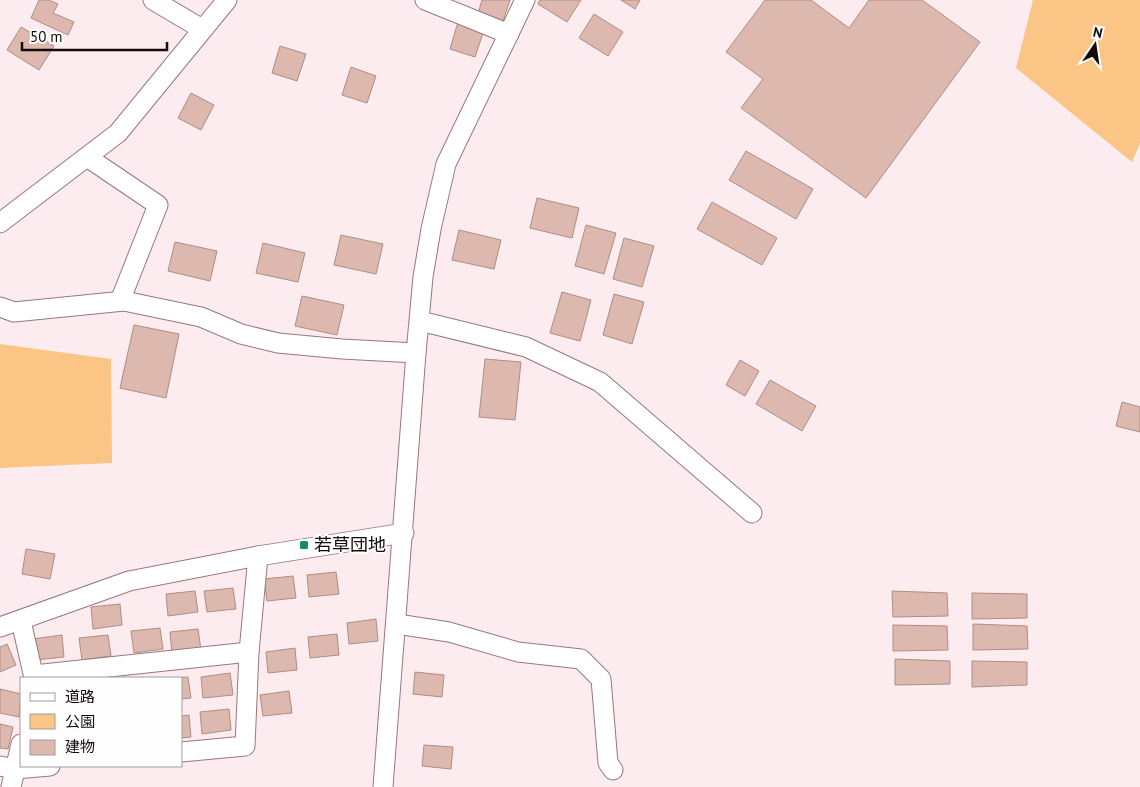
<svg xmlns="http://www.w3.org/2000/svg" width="1140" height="787" viewBox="0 0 1140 787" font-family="'PT Sans','Noto Sans JP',sans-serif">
<rect width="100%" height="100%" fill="#fcecef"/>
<g fill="#fbc586">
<polygon points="1033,0 1140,0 1140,143 1132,162 1016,68"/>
<polygon points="0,344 111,359 112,463 0,468"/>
</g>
<g fill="#dcb8ae" stroke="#af8d83">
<polygon points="39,0 49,0 58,4 53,13 74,22 68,35 31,18"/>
<polygon points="482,0 510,0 502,24 477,17"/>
<polygon points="540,0 581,0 567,22 538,4"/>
<polygon points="621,0 640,0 635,9"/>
<polygon points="765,0 811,0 849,28 869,0 922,0 980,42 866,198 741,108 763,79 726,52"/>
<polygon points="594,14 623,32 608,56 579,38"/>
<polygon points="458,22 484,30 475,57 450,49"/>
<polygon points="21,27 54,46 39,70 7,50"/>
<polygon points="280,46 306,54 297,81 272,73"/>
<polygon points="351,67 376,76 367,103 342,95"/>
<polygon points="191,93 214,105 201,130 178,118"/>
<polygon points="746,151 813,189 796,219 729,180"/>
<polygon points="537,198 579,208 572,238 530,228"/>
<polygon points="712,202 777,238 762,265 697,229"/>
<polygon points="586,225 616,233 604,274 575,266"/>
<polygon points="459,230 501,240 494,269 452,260"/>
<polygon points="341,235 383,244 376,274 334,265"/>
<polygon points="624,238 654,246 642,287 613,279"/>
<polygon points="175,242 217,251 210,281 168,271"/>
<polygon points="263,243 305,253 298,282 256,273"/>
<polygon points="562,292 591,300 580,341 550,333"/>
<polygon points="614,294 644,302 632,344 603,335"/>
<polygon points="302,296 344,305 337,335 295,326"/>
<polygon points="134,325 179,334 166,398 120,388"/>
<polygon points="485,359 521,362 515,420 479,417"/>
<polygon points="740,360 759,371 745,396 726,385"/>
<polygon points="770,380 816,406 802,431 756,404"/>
<polygon points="1122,402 1140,407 1140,432 1116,426"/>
<polygon points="26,549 55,554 50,579 22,574"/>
<polygon points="336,572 339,594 309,597 307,575"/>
<polygon points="293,576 296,598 267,601 264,579"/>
<polygon points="233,588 236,609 207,612 204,591"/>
<polygon points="195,591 198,612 168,616 166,594"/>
<polygon points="892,591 947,593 948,616 893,617"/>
<polygon points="972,593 1027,594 1027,618 972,619"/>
<polygon points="120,604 122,625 93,629 91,607"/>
<polygon points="376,619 378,641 349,644 347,623"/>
<polygon points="973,624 1027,626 1028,649 973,650"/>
<polygon points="893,625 947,626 948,650 893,651"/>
<polygon points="160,628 163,649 134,653 131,631"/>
<polygon points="198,629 201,650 172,654 170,632"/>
<polygon points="337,634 339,655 310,658 308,637"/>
<polygon points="62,635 64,657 36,660 33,639"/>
<polygon points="108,635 111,656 82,660 79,638"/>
<polygon points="7,644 16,665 0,672 0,647"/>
<polygon points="295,648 297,670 268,673 266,652"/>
<polygon points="895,659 950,661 950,684 895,685"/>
<polygon points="972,661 1027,662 1027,685 972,687"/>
<polygon points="415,672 444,675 442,697 413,694"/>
<polygon points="230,673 233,695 203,698 201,677"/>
<polygon points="188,677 191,698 181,699 181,678 174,678"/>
<polygon points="0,689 21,694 19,717 0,713"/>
<polygon points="289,691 292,713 263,716 260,695"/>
<polygon points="229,709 231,730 202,734 200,712"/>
<polygon points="189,715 191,737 181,738 181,716"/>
<polygon points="0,724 13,727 8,749 0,748"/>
<polygon points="424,745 453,747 451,769 422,766"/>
</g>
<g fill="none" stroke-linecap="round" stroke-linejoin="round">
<g stroke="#99777f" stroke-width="21">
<g id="minor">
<polyline points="153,0 202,29"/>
<polyline points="425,0 509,34"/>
<polyline points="87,157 158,205 120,301"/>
<polyline points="0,223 118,133 227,0"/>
<polyline points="0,307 14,312 124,301 201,317 241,334 278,343 342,349 416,353"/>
<polyline points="420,321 526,347 600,382 752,513"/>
<polyline points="21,621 34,678"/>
<polyline points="397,624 449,632 518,652 581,659 601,679 608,763 613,770"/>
<polyline points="0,627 129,581 258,556 404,533"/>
<polyline points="34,675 249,652"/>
<polyline points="181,752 245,746 249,652 258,556"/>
<polyline points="0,766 15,769 50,766"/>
<polyline points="11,787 21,744"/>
<polyline points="383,787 416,353 423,277 431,229 446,164 525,0"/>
</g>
</g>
<use href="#minor" stroke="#fff" stroke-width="19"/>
</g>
<rect fill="#118b6e" stroke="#fefefe" stroke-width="2" x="299" y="540" width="10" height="10" rx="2.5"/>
<g text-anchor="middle" stroke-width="4" stroke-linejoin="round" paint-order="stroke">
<g font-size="18" fill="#15090c" stroke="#fefefe" text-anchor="start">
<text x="314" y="551">若草団地</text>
</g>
</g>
<rect x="20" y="677" width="162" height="90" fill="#fefefe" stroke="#a19c9d"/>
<rect x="30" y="693" width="25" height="8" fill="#ffffff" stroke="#a19c9d"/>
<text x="65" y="702" font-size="15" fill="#15090c">道路</text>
<rect x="30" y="714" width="25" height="15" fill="#fbc586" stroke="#a19c9d"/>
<text x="65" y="727" font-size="15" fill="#15090c">公園</text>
<rect x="30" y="740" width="25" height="15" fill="#dcb8ae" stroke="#a19c9d"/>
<text x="65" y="752" font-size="15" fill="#15090c">建物</text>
<g transform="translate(1095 45) rotate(13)" stroke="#fefefe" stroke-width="4" paint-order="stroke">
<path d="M0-4L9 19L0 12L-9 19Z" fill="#15090c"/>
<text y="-8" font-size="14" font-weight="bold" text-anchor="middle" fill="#15090c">N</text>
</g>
<path d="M22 42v8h145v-8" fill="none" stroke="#15090c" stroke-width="2.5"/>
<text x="30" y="42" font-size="15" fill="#15090c" stroke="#fefefe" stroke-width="4" paint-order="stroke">50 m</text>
</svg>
